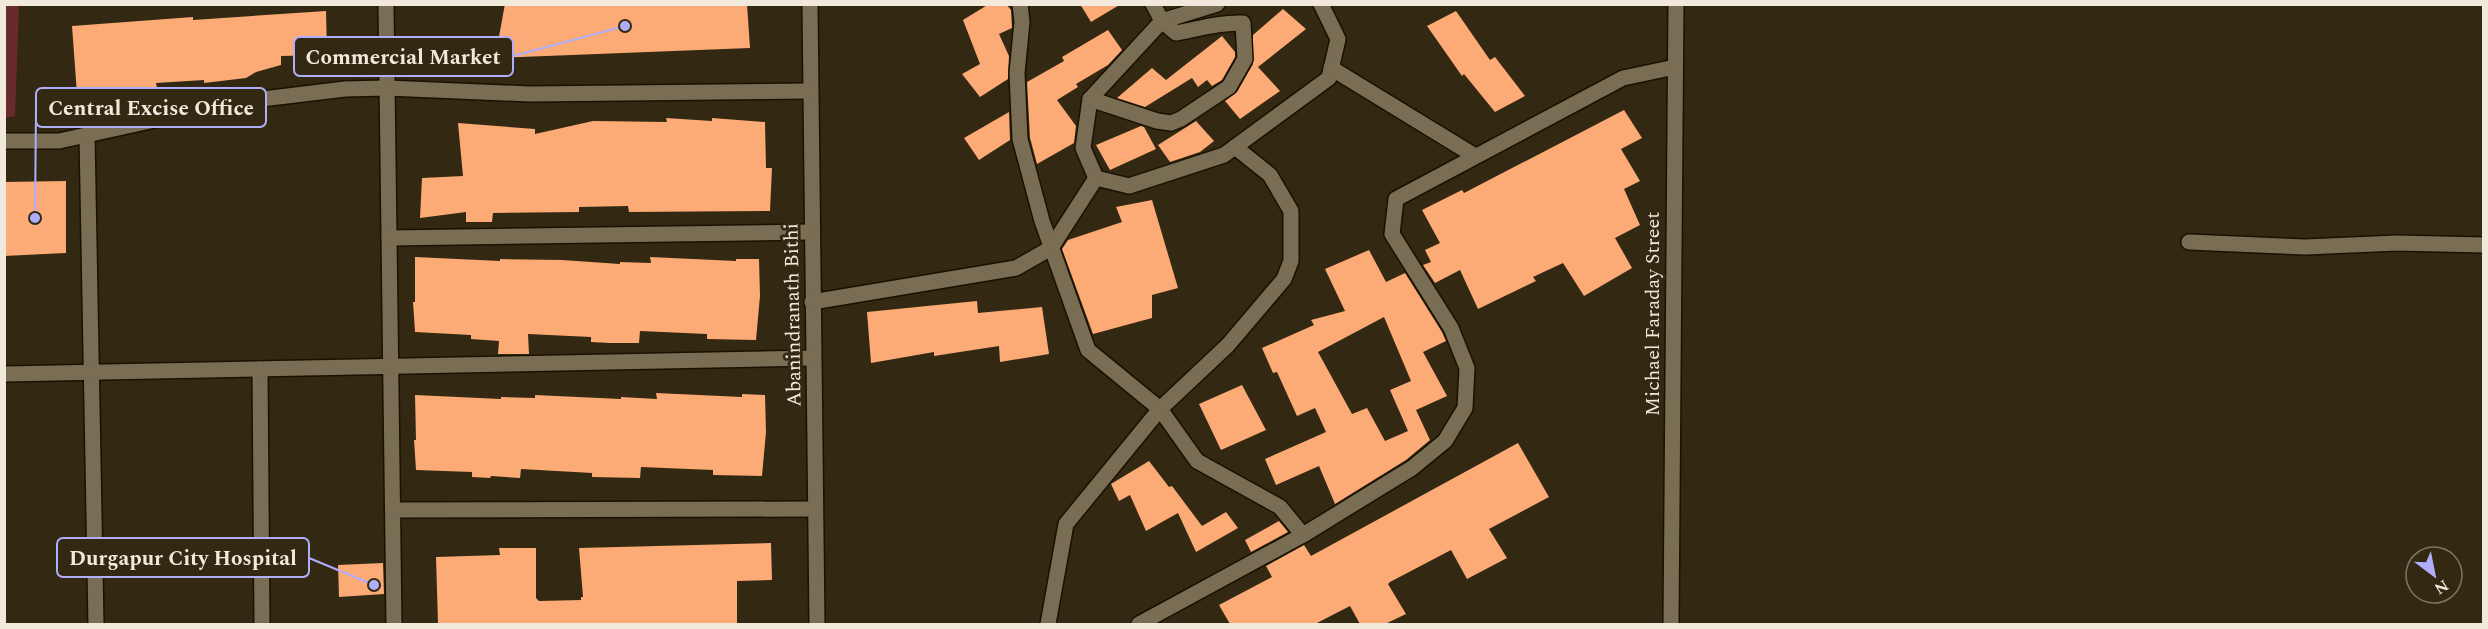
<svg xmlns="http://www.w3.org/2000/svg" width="2488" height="629" viewBox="0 0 2488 629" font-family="Spectral,serif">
<rect width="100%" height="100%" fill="#332811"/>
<polygon fill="#682a2b" points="5,4 19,5 15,116 5,118"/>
<g fill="#fcaa76" fill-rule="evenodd">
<polygon points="505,4 747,4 750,48 495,58"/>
<polygon points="989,4 1006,4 1011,10 1012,28 999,34 1009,56 1008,79 980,97 962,74 980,64 963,20"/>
<polygon points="1080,4 1121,4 1091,22"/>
<polygon points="1283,9 1306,29 1258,67 1280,91 1240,119 1225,101 1237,92 1253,64 1253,35"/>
<polygon points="326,11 327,55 281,56 281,65 256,72 246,78 204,83 204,80 156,83 157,88 77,94 72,26 193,17 193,20"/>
<polygon points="1456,11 1490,60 1495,57 1525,96 1495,112 1464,74 1462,76 1427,26"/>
<polygon points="1108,30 1122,50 1108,65 1076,84 1078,87 1057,100 1076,126 1074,143 1037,164 1030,138 1027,82 1064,61 1062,57"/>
<polygon points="1222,36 1235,52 1235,57 1222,80 1212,86 1207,80 1198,87 1192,78 1145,107 1117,98 1152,68 1166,80"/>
<polygon points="1624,110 1642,138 1621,149 1640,181 1624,189 1640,225 1615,238 1632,268 1584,296 1563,263 1533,277 1536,281 1478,309 1460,270 1435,283 1423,265 1431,262 1425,250 1440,243 1422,210 1462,190 1464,193"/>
<polygon points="1009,112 1010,140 979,160 964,138"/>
<polygon points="666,118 712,121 712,118 765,122 766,168 772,168 770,211 629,212 628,206 579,207 579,212 493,213 492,222 466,222 466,212 420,218 422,178 463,176 458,123 535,129 535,134 593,121 667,122"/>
<polygon points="1196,121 1214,141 1200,152 1170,162 1158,145"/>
<polygon points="1141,126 1144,127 1156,149 1110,170 1096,145"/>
<polygon points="66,181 66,253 4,256 4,182"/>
<polygon points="1152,200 1178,288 1152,295 1152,318 1093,334 1062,249 1068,240 1122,222 1116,207"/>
<path d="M1369,250L1386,282L1405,273L1442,332L1446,341L1423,352L1447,396L1416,410L1430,440L1406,460L1335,504L1319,466L1276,485L1265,459L1326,432L1315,408L1297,416L1277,372L1273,373L1262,348L1314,325L1311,320L1345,311L1325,269ZM1384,317L1411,381L1390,390L1408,431L1385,441L1367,408L1352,414L1318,352Z"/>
<polygon points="415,257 500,261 500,259 562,260 620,264 620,262 651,263 650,257 736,261 736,259 759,259 760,296 756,340 707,339 707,334 640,331 639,343 610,343 591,342 591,337 528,334 529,354 498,354 499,341 471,339 471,335 415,332 413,302 415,302"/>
<polygon points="977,301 978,313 1042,307 1049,354 1000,362 999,346 934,356 934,352 871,363 867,312"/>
<polygon points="1242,385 1266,430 1221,450 1199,404"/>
<polygon points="656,393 742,397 742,394 765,395 766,432 762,476 713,475 713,470 641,467 640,478 592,477 592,473 521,469 520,478 491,476 490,478 472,477 472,472 416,470 414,440 416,440 415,395 501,399 501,397 535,398 535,395 621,399 621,397 657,399"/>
<polygon points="1518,443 1549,497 1489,529 1507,558 1467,579 1451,550 1390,582 1388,584 1406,614 1385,624 1360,624 1350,606 1315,624 1230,624 1219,605 1272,577 1266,566 1304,545 1311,556"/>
<polygon points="1149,461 1169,487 1172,486 1202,526 1226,512 1238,528 1196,552 1178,513 1146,531 1130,495 1119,501 1111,484"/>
<polygon points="1279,521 1288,532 1251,552 1245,540"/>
<polygon points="771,543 772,580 737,581 737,624 438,624 436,557 500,555 499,548 536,548 536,598 539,601 581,600 581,597 583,597 579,548"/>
<polygon points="383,563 384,594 339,597 338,565"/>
</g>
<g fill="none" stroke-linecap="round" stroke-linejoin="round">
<g stroke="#1a1100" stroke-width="18">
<g id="minor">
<polyline points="386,4 394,624"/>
<polyline points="810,4 817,624"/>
<polyline points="1020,4 1022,22 1017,73 1020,139 1042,221 1088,350 1160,409 1197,461 1280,507 1303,535 1412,468 1445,441 1465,408 1467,368 1451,328 1392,234 1396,199 1623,78 1675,67"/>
<polyline points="1217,4 1162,21 1090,99 1083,148 1096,178 1129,186 1224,155 1329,78 1338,39 1321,4"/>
<polyline points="1331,68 1475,156"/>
<path d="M1090,99L1157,121L1171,123L1181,119L1229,87L1245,59L1243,23C1220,22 1198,29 1176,33L1162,21L1153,4"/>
<polyline points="87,135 96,624"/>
<polyline points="4,141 59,141 237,102 345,89 387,88 530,94 811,91"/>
<polyline points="389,238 811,232"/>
<polyline points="2189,242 2305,247 2397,243 2484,245"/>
<polyline points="812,302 1016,268 1051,248 1096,178"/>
<polyline points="260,369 262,624"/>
<polyline points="4,374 813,358"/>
<polyline points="393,510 815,509"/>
<polyline points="95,553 192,554"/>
<polyline points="1048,624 1066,524 1160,409 1228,345 1284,279 1291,261 1291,211 1270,175 1235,147"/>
<polyline points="1139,624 1303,535"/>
<polyline points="1671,624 1676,4"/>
</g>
</g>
<use href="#minor" stroke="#796d54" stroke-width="15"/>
</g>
<g text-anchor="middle" stroke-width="6" stroke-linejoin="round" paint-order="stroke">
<g font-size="20" fill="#f1eadc" stroke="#332811">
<text transform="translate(1652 314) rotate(-90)" y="7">Michael Faraday Street</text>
<text transform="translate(792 315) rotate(-91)" y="7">Abanindranath Bithi</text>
</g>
</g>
<path fill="none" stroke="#b0aefa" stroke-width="2" d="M625 26L513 56M35 218L36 107M374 585L309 558"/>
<g fill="#b0aefa" stroke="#332811" stroke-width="2">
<circle cx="625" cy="26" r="6"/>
<circle cx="35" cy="218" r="6"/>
<circle cx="374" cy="585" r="6"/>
</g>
<g fill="#332811" stroke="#b0aefa" stroke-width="2">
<rect x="294" y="37" width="219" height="39" rx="6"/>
<rect x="36" y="88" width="230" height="39" rx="6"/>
<rect x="57" y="538" width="252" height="39" rx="6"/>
</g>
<g font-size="21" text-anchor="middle" font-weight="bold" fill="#f1eadc">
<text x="403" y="64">Commercial Market</text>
<text x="151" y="115">Central Excise Office</text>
<text x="183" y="565">Durgapur City Hospital</text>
</g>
<rect width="2488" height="629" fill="none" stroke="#f1eadc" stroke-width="12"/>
<g transform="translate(2434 575) rotate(148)"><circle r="28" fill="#332811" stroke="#7f7662" stroke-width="1.5"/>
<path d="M0-4.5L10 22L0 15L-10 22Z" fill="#b0aefa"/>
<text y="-9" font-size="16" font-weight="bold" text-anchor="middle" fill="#f1eadc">N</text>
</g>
</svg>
